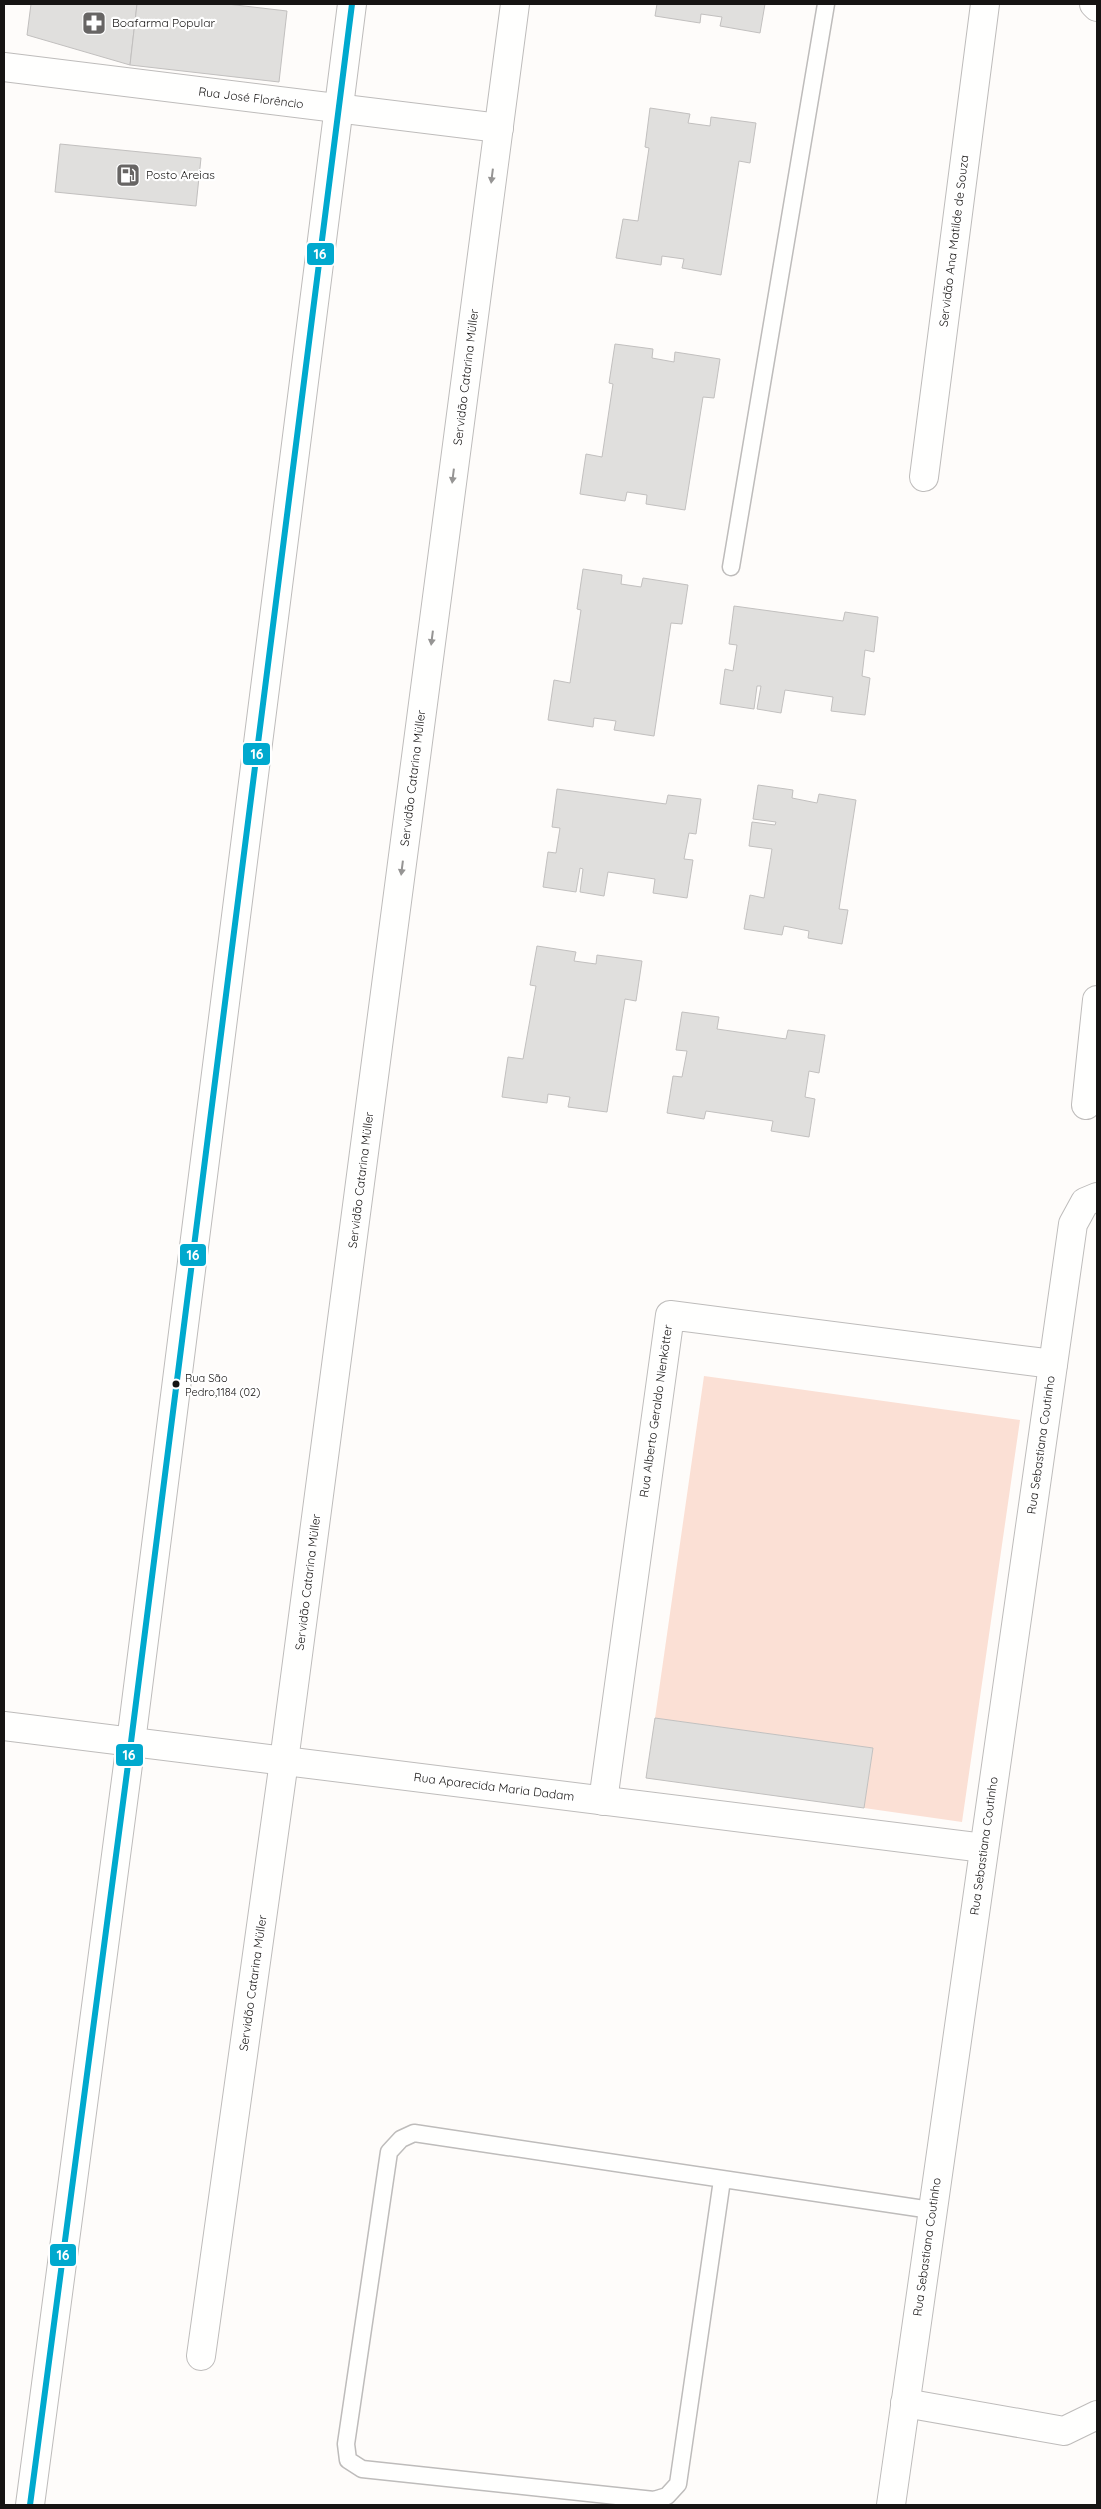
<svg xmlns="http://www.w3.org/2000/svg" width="1101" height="2509" viewBox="0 0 1101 2509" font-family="Quicksand,sans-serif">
<rect width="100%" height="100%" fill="#fefcfa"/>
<polygon fill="#fbe0d5" points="704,1376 1020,1420 962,1822 864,1808 873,1748 655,1718"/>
<g fill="#e0dfdd" stroke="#c2c0bf">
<polygon points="31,4 137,4 130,65 27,35"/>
<polygon points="137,4 227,4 287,11 279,82 130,65"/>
<polygon points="657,4 765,4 760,33 720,26 722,17 701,14 700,23 655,16"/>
<polygon points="650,108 690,114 688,123 710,126 711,117 756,123 750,163 739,161 721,275 682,268 684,259 662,256 661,265 616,258 623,219 638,221 649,148 645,147"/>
<polygon points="60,144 201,158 196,206 55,192"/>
<polygon points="615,344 653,349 652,358 674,362 675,352 720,359 714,398 703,397 685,510 646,504 647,495 627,492 625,501 580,494 586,454 602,457 613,384 609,383"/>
<polygon points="583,569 622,575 621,584 641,587 643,578 688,585 682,624 671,623 654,736 614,730 616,721 594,718 593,727 548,720 554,680 570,683 581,610 577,609"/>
<polygon points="734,606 843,621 845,612 878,617 874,652 865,650 862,676 870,678 865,715 831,711 833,697 785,690 781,713 757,709 761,686 757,686 754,709 720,704 725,669 733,671 737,645 729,644"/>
<polygon points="758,785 793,790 792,798 817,803 819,794 856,800 839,909 848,910 842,944 808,938 809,931 784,926 782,935 744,929 750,895 764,898 772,849 749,846 752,822 775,825 776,822 753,819"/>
<polygon points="557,789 666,804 668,795 701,799 696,834 689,833 684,859 693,860 687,898 653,893 655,879 608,872 604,896 580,892 583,869 580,868 576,892 543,887 548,852 556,853 560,828 552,827"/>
<polygon points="537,946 576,952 574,961 596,964 597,955 642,961 636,1001 625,999 607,1112 568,1107 570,1097 548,1094 547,1103 502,1097 508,1057 523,1059 536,986 530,985"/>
<polygon points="682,1012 719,1017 717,1029 786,1039 788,1030 825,1035 819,1073 809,1071 805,1097 815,1099 809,1137 771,1131 773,1121 706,1111 704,1119 667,1113 673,1076 682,1077 687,1051 676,1050"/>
<polygon points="655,1718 873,1748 864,1808 646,1778"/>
</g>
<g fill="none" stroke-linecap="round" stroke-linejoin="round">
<g stroke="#bebcbb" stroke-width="19">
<g id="lane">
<polyline points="731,567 826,4"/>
<polyline points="722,2180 678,2484 667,2496 654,2500 362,2469 348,2460 346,2444 389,2152 401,2139 414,2133 931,2210"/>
</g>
</g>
<g stroke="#bebcbb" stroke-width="30">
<g id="street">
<polyline points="4,67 499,128"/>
<polyline points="924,477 985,4"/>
<polyline points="1086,1105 1097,1000"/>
<polyline points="4,1726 984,1848"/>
<polyline points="603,1801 670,1315 1053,1364"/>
<polyline points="201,2356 284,1761 515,4"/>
<polyline points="905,2403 1064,2431 1097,2415"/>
<polyline points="891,2505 1073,1224 1085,1202 1097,1197"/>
</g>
</g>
<g stroke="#bebcbb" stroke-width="30">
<g id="secondary">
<polyline points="1094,4 1097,7"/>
<polyline points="30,2505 131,1742 352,4"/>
</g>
</g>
<use href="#lane" stroke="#fffffe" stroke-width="16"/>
<use href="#street" stroke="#fffffe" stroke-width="28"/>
<use href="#secondary" stroke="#fffffe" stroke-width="28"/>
<g stroke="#fff" stroke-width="10">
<polyline id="bus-1" points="30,2505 131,1742 352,4"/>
</g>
<use href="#bus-1" stroke="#00a9ce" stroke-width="6"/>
</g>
<defs><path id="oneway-solid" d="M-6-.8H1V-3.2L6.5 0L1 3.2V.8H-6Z" transform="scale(1.25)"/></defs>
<g fill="#969594">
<use href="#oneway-solid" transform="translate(492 176) rotate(97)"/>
<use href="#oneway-solid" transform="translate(453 476) rotate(97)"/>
<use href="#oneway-solid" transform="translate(432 638) rotate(97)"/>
<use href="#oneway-solid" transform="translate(402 868) rotate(97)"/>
</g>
<defs>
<g id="pharmacy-square" transform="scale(1.25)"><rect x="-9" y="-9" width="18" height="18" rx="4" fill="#676564" stroke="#fff"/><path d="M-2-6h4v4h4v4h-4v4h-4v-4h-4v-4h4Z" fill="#fff"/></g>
<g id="fuel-square" transform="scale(1.25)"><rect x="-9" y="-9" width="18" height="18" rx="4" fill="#676564" stroke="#fff"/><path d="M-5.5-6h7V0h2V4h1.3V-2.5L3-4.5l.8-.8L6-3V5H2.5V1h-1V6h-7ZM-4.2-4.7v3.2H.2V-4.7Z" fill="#fff"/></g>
</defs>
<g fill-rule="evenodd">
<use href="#pharmacy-square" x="94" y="23"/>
<use href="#fuel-square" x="128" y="175"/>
</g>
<circle fill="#161413" stroke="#fff" stroke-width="2" cx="176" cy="1384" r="4.5"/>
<g text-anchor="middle" stroke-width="4.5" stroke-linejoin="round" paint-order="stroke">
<g font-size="11" fill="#161413" stroke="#fff" text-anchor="start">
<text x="185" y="1382">Rua São<tspan x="185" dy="14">Pedro,1184 (02)</tspan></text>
</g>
<g font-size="12" fill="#161413" stroke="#fff" text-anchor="start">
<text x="112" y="27">Boafarma Popular</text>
<text x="146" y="179">Posto Areias</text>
</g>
<g font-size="12" fill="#161413" stroke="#fff">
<text transform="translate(251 98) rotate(7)" y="4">Rua José Florêncio</text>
<text transform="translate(954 241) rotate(-83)" y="4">Servidão Ana Matilde de Souza</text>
<text transform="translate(466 377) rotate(-83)" y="4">Servidão Catarina Müller</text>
<text transform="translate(413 778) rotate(-83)" y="4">Servidão Catarina Müller</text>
<text transform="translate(361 1180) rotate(-83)" y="4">Servidão Catarina Müller</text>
<text transform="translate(656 1411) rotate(-82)" y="4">Rua Alberto Geraldo Nienkötter</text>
<text transform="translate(1041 1445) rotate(-82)" y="4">Rua Sebastiana Coutinho</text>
<text transform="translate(308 1582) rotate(-83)" y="4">Servidão Catarina Müller</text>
<text transform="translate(494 1787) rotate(7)" y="4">Rua Aparecida Maria Dadam</text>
<text transform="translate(984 1846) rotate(-82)" y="4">Rua Sebastiana Coutinho</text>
<text transform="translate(253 1983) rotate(-82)" y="4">Servidão Catarina Müller</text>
<text transform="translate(927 2247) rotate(-82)" y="4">Rua Sebastiana Coutinho</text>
</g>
</g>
<g stroke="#fff" stroke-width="2">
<rect x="306" y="242" width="29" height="24" rx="5" fill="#00a9ce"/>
<rect x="242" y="742" width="29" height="24" rx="5" fill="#00a9ce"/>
<rect x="179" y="1243" width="28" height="24" rx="5" fill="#00a9ce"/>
<rect x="115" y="1743" width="29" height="24" rx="5" fill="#00a9ce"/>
<rect x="49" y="2243" width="28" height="24" rx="5" fill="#00a9ce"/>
</g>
<g font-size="14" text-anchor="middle" font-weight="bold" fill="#fff">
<text x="320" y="259">16</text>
<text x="257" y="759">16</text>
<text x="193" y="1260">16</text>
<text x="129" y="1760">16</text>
<text x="63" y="2260">16</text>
</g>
<rect width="1101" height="2509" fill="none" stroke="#161413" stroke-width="10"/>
</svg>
